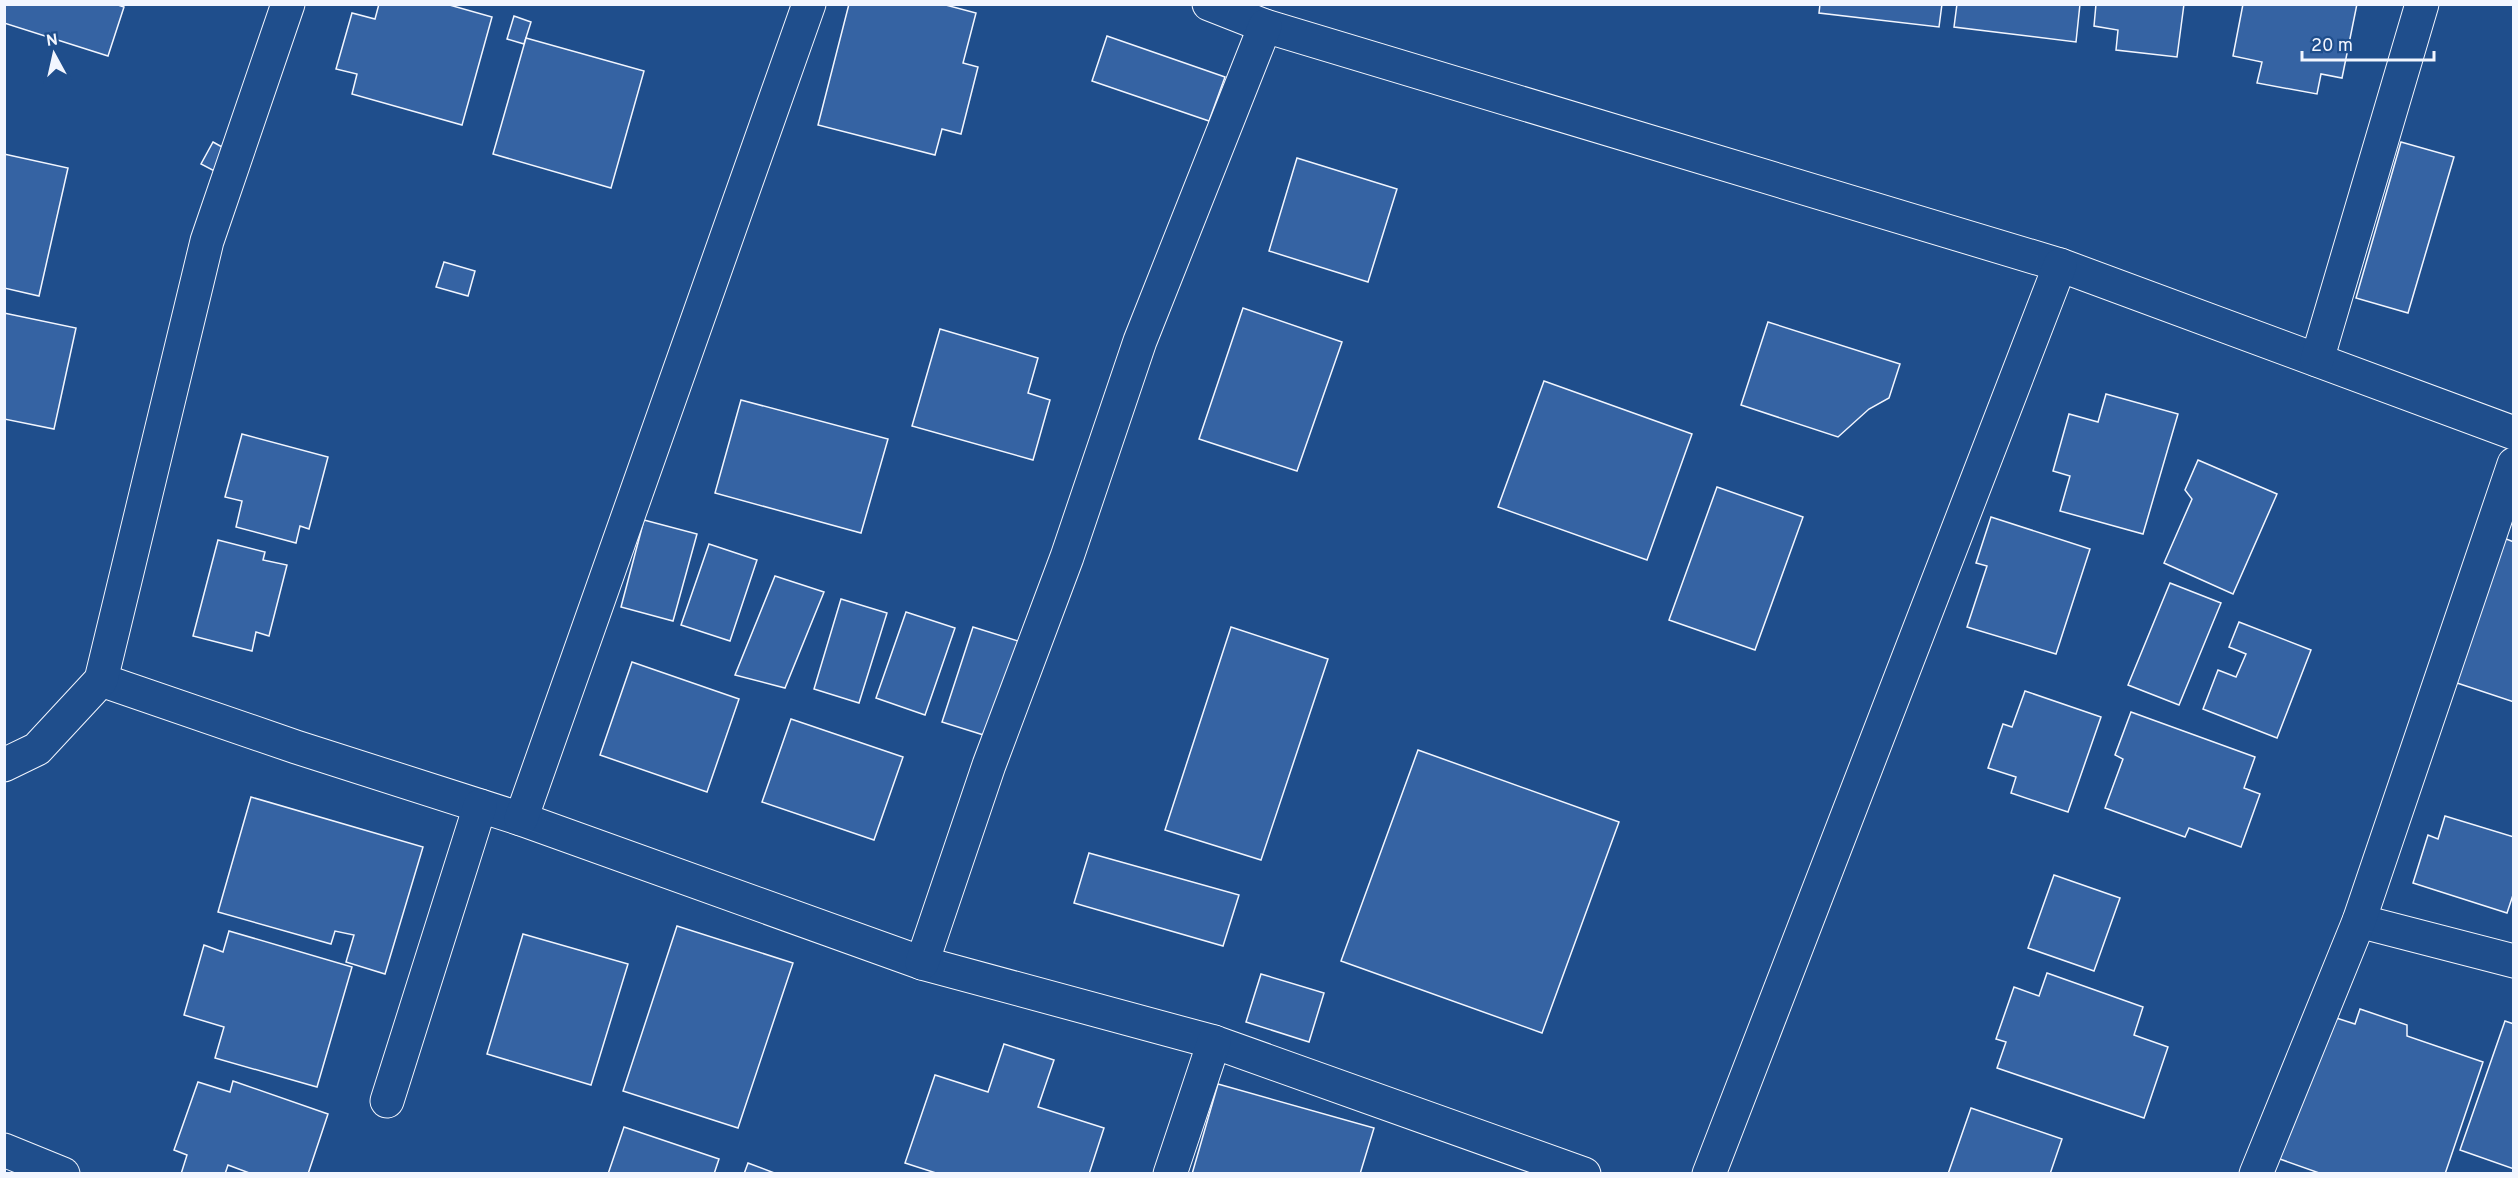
<svg xmlns="http://www.w3.org/2000/svg" width="2518" height="1178" viewBox="0 0 2518 1178" font-family="Overpass,sans-serif">
<rect width="100%" height="100%" fill="#1f4e8c"/>
<g fill="#3563a3" stroke="#f2f6ff" stroke-width="1.5">
<polygon points="4,4 115,4 124,7 108,56 4,23"/>
<polygon points="379,4 446,4 492,17 462,125 352,94 357,74 336,69 352,13 375,19"/>
<polygon points="849,4 942,4 976,13 963,63 978,67 961,134 942,129 935,155 818,125"/>
<polygon points="1820,4 1942,4 1939,27 1819,13"/>
<polygon points="1957,4 2080,4 2076,42 1954,27"/>
<polygon points="2096,4 2184,4 2177,57 2116,50 2118,30 2094,26"/>
<polygon points="2243,4 2357,4 2342,78 2321,74 2317,94 2257,83 2262,62 2233,56"/>
<polygon points="514,16 531,22 524,44 507,39"/>
<polygon points="1107,36 1225,77 1209,121 1092,81"/>
<polygon points="526,38 644,71 611,188 493,154"/>
<polygon points="213,142 233,153 222,175 201,164"/>
<polygon points="2401,142 2454,157 2408,313 2356,298"/>
<polygon points="4,154 68,168 39,296 4,288"/>
<polygon points="1297,158 1397,189 1368,282 1269,251"/>
<polygon points="444,262 475,271 468,296 436,287"/>
<polygon points="1243,308 1342,342 1297,471 1199,439"/>
<polygon points="4,313 76,328 54,429 4,419"/>
<polygon points="1768,322 1900,364 1889,398 1869,409 1838,437 1741,405"/>
<polygon points="940,329 1038,358 1028,393 1050,400 1033,460 912,426"/>
<polygon points="1544,381 1692,434 1647,560 1498,507"/>
<polygon points="2106,394 2178,414 2143,534 2060,511 2070,476 2053,471 2069,414 2098,422"/>
<polygon points="741,400 888,439 861,533 715,493"/>
<polygon points="242,434 328,457 309,529 300,526 296,543 236,527 242,501 225,497"/>
<polygon points="2198,460 2277,494 2233,594 2164,563 2192,499 2185,490"/>
<polygon points="1717,487 1803,517 1755,650 1669,620"/>
<polygon points="1991,517 2090,549 2056,654 1967,627 1987,566 1976,563"/>
<polygon points="644,520 697,534 673,621 621,607"/>
<polygon points="2501,537 2514,542 2514,702 2451,681"/>
<polygon points="218,540 265,552 263,560 287,565 269,636 256,632 252,651 193,636"/>
<polygon points="709,544 757,560 730,641 681,625"/>
<polygon points="775,576 824,592 785,688 735,675"/>
<polygon points="2170,583 2221,603 2179,705 2128,685"/>
<polygon points="841,599 887,613 859,703 814,689"/>
<polygon points="906,612 955,628 925,715 876,698"/>
<polygon points="2239,622 2311,650 2277,738 2203,709 2218,670 2236,677 2246,654 2229,647"/>
<polygon points="973,627 1021,642 990,737 942,722"/>
<polygon points="1231,627 1328,659 1261,860 1165,830"/>
<polygon points="632,662 739,699 707,792 600,755"/>
<polygon points="2025,691 2101,717 2068,812 2011,793 2016,777 1988,768 2003,724 2012,727"/>
<polygon points="2131,712 2255,757 2244,788 2260,794 2241,847 2189,828 2185,837 2105,808 2123,759 2115,755"/>
<polygon points="791,719 903,757 874,840 762,802"/>
<polygon points="1418,750 1619,822 1542,1033 1341,961"/>
<polygon points="251,797 423,847 385,974 346,962 354,935 335,931 331,944 218,912"/>
<polygon points="2445,816 2514,837 2514,892 2507,913 2413,883 2428,835 2438,839"/>
<polygon points="1089,853 1239,895 1223,946 1074,903"/>
<polygon points="2054,875 2120,898 2094,971 2028,948"/>
<polygon points="677,926 793,963 738,1128 623,1091"/>
<polygon points="229,931 352,967 317,1087 215,1058 224,1027 184,1015 204,945 223,952"/>
<polygon points="523,934 628,964 591,1085 487,1054"/>
<polygon points="2047,973 2143,1007 2134,1035 2168,1047 2144,1118 1997,1068 2006,1042 1996,1039 2014,987 2039,996"/>
<polygon points="1261,974 1324,993 1309,1042 1246,1022"/>
<polygon points="2360,1009 2407,1025 2407,1036 2483,1062 2445,1174 2322,1174 2277,1158 2327,1015 2355,1024"/>
<polygon points="2505,1021 2514,1024 2514,1169 2460,1150"/>
<polygon points="1004,1044 1054,1060 1038,1107 1104,1128 1089,1174 939,1174 905,1163 935,1075 988,1092"/>
<polygon points="233,1081 328,1114 308,1174 252,1174 228,1165 225,1174 181,1174 187,1155 174,1150 198,1082 230,1092"/>
<polygon points="1218,1084 1374,1128 1360,1174 1192,1174"/>
<polygon points="1971,1108 2062,1139 2050,1174 1948,1174"/>
<polygon points="624,1127 719,1159 714,1174 608,1174"/>
<polygon points="748,1163 777,1174 744,1174"/>
</g>
<g fill="none" stroke-linecap="round" stroke-linejoin="round">
<g stroke="#f2f6ff" stroke-width="35">
<g id="minor">
<polyline points="1209,4 1265,26 2060,265 2514,433"/>
<polyline points="2317,360 2422,4"/>
<polyline points="101,680 296,747 521,819 922,963 1214,1042 1584,1174"/>
<polyline points="4,765 37,749 101,680 207,241 288,4"/>
<polyline points="521,819 809,4"/>
<polyline points="2359,921 2514,961"/>
<polyline points="922,963 989,765 1067,557 1140,341 1265,26"/>
<polyline points="387,1101 480,806"/>
<polyline points="4,1150 63,1174"/>
<polyline points="1170,1174 1214,1042"/>
<polyline points="1709,1174 2060,265"/>
<polyline points="2256,1174 2359,921 2514,464"/>
</g>
</g>
<use href="#minor" stroke="#1f4e8c" stroke-width="33"/>
</g>
<rect width="2518" height="1178" fill="none" stroke="#f2f6ff" stroke-width="12"/>
<g transform="translate(54 54) rotate(352)" stroke="#1f4e8c" stroke-width="4.5" paint-order="stroke">
<path d="M0-4.5L10 22L0 15L-10 22Z" fill="#f2f6ff"/>
<text y="-9" font-size="16" font-weight="bold" text-anchor="middle" fill="#f2f6ff">N</text>
</g>
<path d="M2302 51v9h132v-9" fill="none" stroke="#f2f6ff" stroke-width="3"/>
<text x="2311" y="51" font-size="18" fill="#f2f6ff" stroke="#1f4e8c" stroke-width="4.5" paint-order="stroke">20 m</text>
</svg>
